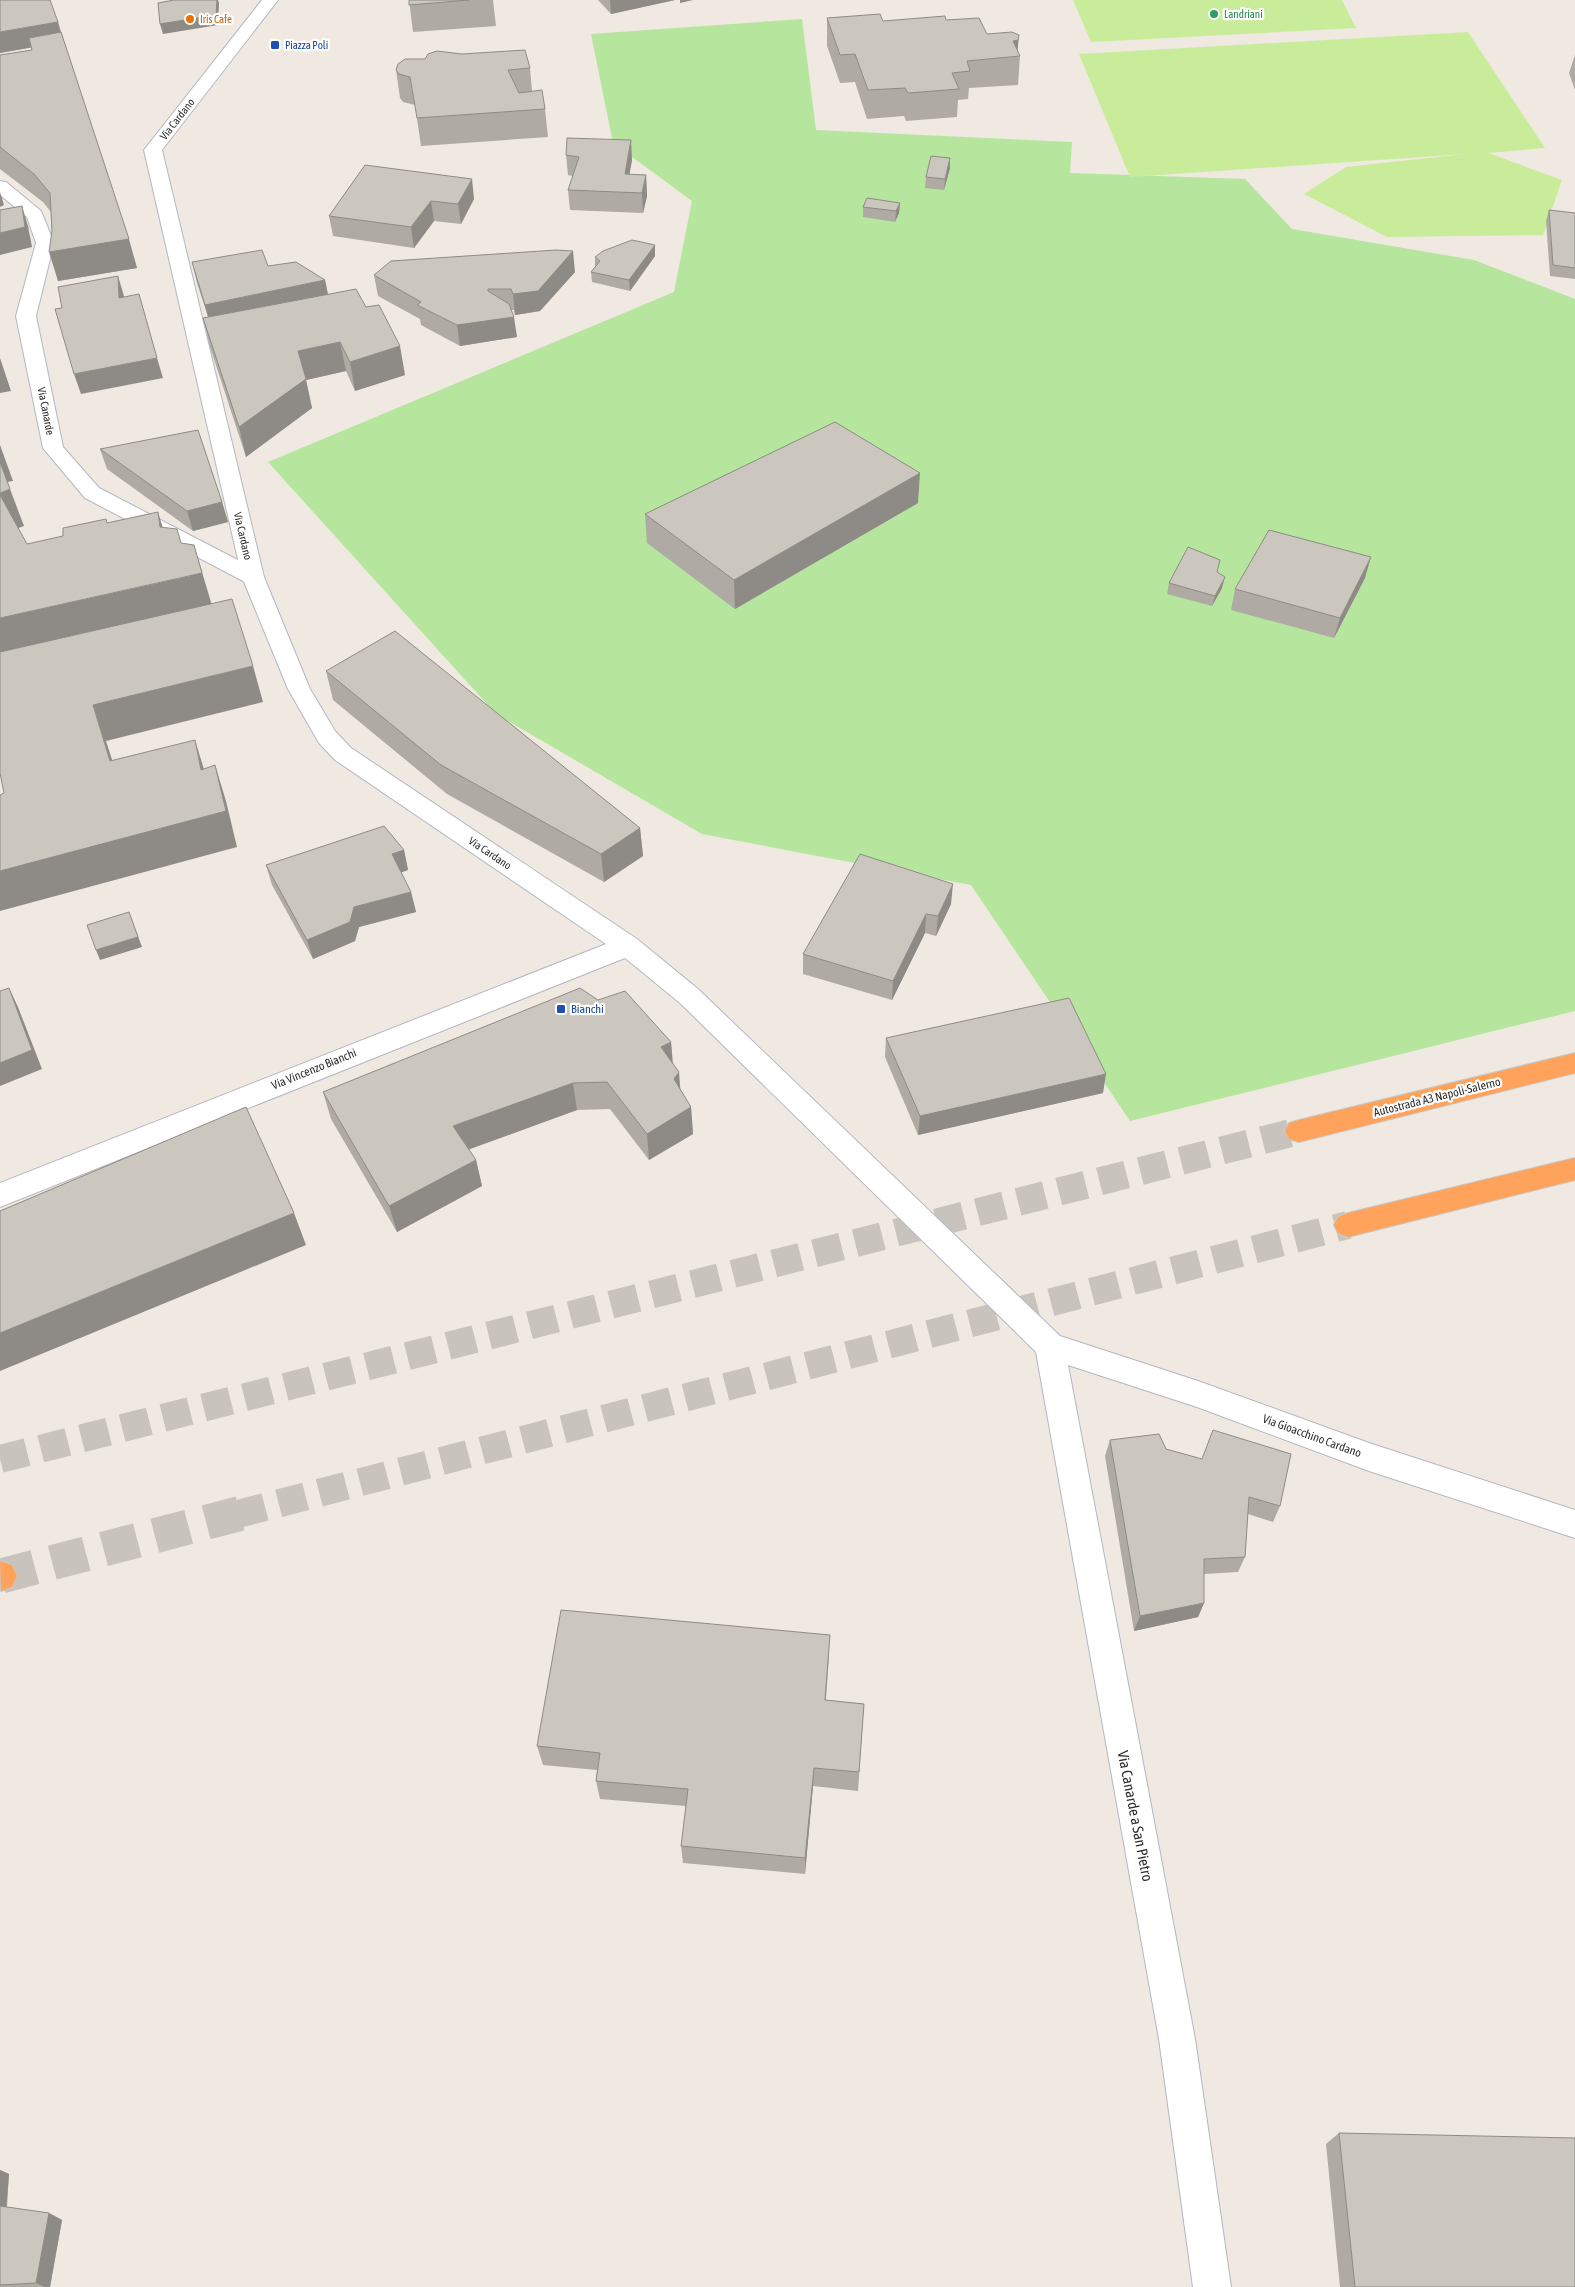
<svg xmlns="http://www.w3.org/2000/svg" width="1575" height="2287" viewBox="0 0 1575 2287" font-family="'Asap Condensed',sans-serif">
<rect width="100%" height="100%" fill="#efe9e1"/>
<polygon fill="#b6e59e" points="802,19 816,130 1072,142 1070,173 1245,179 1292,229 1474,260 1575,299 1575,1011 1130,1121 971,885 702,834 496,714 268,462 674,292 692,201 613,143 591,34"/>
<g fill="#c9ec9a">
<polygon points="1073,0 1342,0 1356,28 1091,42"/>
<polygon points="1468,32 1545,148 1488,153 1562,180 1543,235 1387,237 1304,194 1346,167 1465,154 1130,177 1079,54"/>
</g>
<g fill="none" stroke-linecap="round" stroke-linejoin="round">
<g stroke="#c8c4bd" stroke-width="28" stroke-dasharray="28 14" stroke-linecap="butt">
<polyline points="0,1459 1299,1131"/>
<polyline points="238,1514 1348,1225"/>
</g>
<polyline stroke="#c8c4bd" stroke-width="35" stroke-dasharray="35 18" stroke-linecap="butt" points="1,1576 242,1513"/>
<g stroke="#b4b7c1" stroke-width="2">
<polygon id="minor" points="0,181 6,182 41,211 54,243 36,316 63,447 99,488 261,572 264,577 261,582 253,584 245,582 85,498 43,448 16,316 36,243 27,217 0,195"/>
</g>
<g stroke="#b4b7c1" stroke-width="2">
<polygon id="tertiary" points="262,0 278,0 162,150 264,577 310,689 335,731 351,748 637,939 698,989 1060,1336 1198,1381 1369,1443 1575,1510 1575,1538 1369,1471 1197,1407 1068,1365 1195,2039 1231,2287 1193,2287 1159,2039 1036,1352 680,1003 625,958 0,1207 0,1183 606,944 335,760 319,743 288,689 242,577 144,150"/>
</g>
<g stroke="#c9c9c9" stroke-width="2">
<g id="motorway">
<polygon points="1575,1053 1575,1073 1299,1142 1289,1139 1285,1131 1289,1123 1299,1120"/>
<polygon points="1575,1158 1575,1180 1348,1237 1338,1233 1334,1225 1338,1217 1348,1213"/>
<polygon points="0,1561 12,1565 17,1576 12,1587 1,1591"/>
</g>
</g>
<use href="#minor" fill="#fff" fill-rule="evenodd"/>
<use href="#tertiary" fill="#fff" fill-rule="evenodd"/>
<use href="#motorway" fill="#ffa35c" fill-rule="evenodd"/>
</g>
<g fill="#afaba4">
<polygon points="0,0 58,22 137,268 58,281 52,231 51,212 43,202 0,169 0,55 32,50 32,47 0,53"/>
<polygon points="409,0 493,0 496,26 413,32"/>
<polygon points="598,0 675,0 611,14"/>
<polygon points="827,18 883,21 946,20 987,34 1019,35 1017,50 1020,56 1018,85 969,88 968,99 958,100 957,117 906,121 904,116 867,119 855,82 840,83 827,46"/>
<polygon points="1575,55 1575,90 1569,73"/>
<polygon points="530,68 532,91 545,109 548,137 421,146 415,105 403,102 400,98 396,70"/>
<polygon points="566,155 632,160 629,174 646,175 647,196 643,213 570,210 568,190 573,176 568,175"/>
<polygon points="950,158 950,168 944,190 925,188 926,177"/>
<polygon points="365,165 474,199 461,224 434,221 414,248 333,236 329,216"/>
<polygon points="900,203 899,213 895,222 863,217 863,207"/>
<polygon points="1549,210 1575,213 1575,279 1550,276 1546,221"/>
<polygon points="655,245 655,256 630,291 592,282 591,272 595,267 595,257"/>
<polygon points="192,262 268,266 325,280 328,294 405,375 355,391 346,371 306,380 312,408 246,457 210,347 203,318 208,317 197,283"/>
<polygon points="575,272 540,311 515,315 514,310 511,310 517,337 460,346 421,325 420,319 378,296 374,275"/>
<polygon points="100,449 222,502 228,522 193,531 107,469"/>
<polygon points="918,503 735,609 647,543 645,514"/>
<polygon points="1217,572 1222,588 1212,606 1167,594 1169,583"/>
<polygon points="1365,578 1334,638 1231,610 1235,589"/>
<polygon points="326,671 640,828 643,856 604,882 447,794 333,700"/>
<polygon points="404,850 408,870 401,872 411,892 416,912 359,927 355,941 313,959 272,885 266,865"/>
<polygon points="951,904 936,936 925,933 892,1000 803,974 803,954"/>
<polygon points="598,1000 671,1042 673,1064 680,1090 691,1107 693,1134 649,1160 610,1109 577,1110 469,1149 476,1160 482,1186 397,1232 331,1119 323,1092"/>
<polygon points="886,1038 1103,1093 918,1135 885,1057"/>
<polygon points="1110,1440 1166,1449 1280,1506 1273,1522 1248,1514 1245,1557 1238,1572 1204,1574 1204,1603 1198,1617 1134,1631 1105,1456"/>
<polygon points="829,1655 826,1700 864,1704 858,1791 813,1786 805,1874 683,1863 681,1846 686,1806 600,1799 596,1781 597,1770 543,1765 537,1746"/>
<polygon points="1339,2133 1575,2287 1340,2287 1326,2144"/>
<polygon points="0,2170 9,2174 7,2207 49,2213 62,2220 50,2287 0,2287"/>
</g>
<g fill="#8e8b86">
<polygon points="217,0 218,0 219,3 218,25 163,34 160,24"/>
<polygon points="610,0 675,0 611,14"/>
<polygon points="680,0 693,0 680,3"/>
<polygon points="58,22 63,42 0,53 0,32"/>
<polygon points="1019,35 1017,57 1013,41"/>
<polygon points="631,140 632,160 626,194 625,174"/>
<polygon points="950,158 950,168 944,190 945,179"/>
<polygon points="646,175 647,196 643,213 642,193"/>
<polygon points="472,179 474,199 461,224 458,204"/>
<polygon points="0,192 4,205 0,207"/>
<polygon points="431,201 434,221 414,248 411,227"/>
<polygon points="900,203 899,213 895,222 896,211"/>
<polygon points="22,206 28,226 32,247 0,255 0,233"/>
<polygon points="129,239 137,268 58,281 49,252"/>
<polygon points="655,245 655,256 630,291 629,280"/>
<polygon points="573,251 575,272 540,311 515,315 513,294"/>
<polygon points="118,276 124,296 125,318 119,298"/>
<polygon points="325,280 329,300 210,325 205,305"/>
<polygon points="514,317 517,337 460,346 457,325"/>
<polygon points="340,342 346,371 306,380 312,408 246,457 239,427 298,351"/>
<polygon points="400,346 405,375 355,391 350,362"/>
<polygon points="0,358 11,391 0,393"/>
<polygon points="157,358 163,378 81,394 74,374"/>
<polygon points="0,445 13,481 7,482 0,463"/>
<polygon points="920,473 918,503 735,609 734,580"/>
<polygon points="10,489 24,526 13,530 0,495 0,493"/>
<polygon points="222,502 228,522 193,531 187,511"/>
<polygon points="158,512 169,548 160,527"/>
<polygon points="194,545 213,609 0,657 0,618 190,576"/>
<polygon points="1371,557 1365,578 1334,638 1340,618"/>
<polygon points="1225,577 1222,588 1212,606 1215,596"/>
<polygon points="253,666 263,702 106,741 124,797 110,761 93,705"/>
<polygon points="195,740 206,776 201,770"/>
<polygon points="215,765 226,801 237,847 0,911 0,871"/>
<polygon points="640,828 643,856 604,882 601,854"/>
<polygon points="404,850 408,870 397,874 392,854"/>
<polygon points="953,884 951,904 936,936 938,916"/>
<polygon points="411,892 416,912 359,927 355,941 313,959 307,940 354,907"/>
<polygon points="129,912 142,947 100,960 96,950"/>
<polygon points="926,914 925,933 892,1000 893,981"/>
<polygon points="9,988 18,1007 42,1069 0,1086 0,1063"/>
<polygon points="671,1042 673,1069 661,1047"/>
<polygon points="679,1072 681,1099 674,1079"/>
<polygon points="1106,1074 1103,1093 918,1135 920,1116"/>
<polygon points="573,1083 577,1110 459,1153 453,1126"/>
<polygon points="691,1107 693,1134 649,1160 647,1134"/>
<polygon points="476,1160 482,1186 397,1232 389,1206"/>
<polygon points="294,1213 306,1245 0,1371 0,1333"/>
<polygon points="1204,1603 1198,1617 1134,1631 1140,1616"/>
<polygon points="814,1768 813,1786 805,1874 805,1858"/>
<polygon points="0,2170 9,2174 6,2212 0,2209"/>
<polygon points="49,2213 62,2220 50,2287 45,2287 36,2283"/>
</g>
<g fill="#cbc7bf" stroke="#8e8b86">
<polygon points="0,0 50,0 58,22 0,32"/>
<polygon points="174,0 217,0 216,15 160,24 158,3"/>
<polygon points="409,0 469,0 409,5"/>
<polygon points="880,14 883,21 945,16 946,20 979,18 987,34 1012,32 1019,35 1018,40 1013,41 1020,56 967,61 970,71 952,73 959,89 908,93 905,88 868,90 855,54 840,55 827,18"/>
<polygon points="61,32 129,239 49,252 52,231 50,193 34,174 0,147 0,55 32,50 29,38"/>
<polygon points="525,50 530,68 508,70 519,93 542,90 545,109 417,118 410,77 399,74 396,70 398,64 405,59 425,59 428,54 437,51 462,54"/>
<polygon points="567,138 631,140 625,174 646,175 642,193 568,190 579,157 566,155"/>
<polygon points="931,156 950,158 945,179 926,177"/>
<polygon points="365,165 472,179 458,204 431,201 411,227 329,216"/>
<polygon points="867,198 900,203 896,211 863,207"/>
<polygon points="22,206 25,227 0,233 0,210"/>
<polygon points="1549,210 1575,213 1575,268 1553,265"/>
<polygon points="632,240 655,245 629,280 591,272 600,261 595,257 603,251"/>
<polygon points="262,250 268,266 296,262 325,280 205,305 192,262"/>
<polygon points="556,250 573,251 538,291 513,294 511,289 488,289 488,291 509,304 514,317 457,325 417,305 421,302 374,275 391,261"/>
<polygon points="118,276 119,298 139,294 157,358 74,374 55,309 62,308 58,287"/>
<polygon points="356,289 366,307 379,305 400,346 350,362 340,342 298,351 306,379 239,427 203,318"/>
<polygon points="835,422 920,473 734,580 645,514"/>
<polygon points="198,430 222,502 187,511 100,449"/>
<polygon points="0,462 10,489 0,493"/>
<polygon points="0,495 27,544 63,536 63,528 106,519 107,523 158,512 160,527 177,529 181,543 194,545 202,573 0,618"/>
<polygon points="1269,530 1371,557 1340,618 1235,589"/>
<polygon points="1188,547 1220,560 1217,572 1225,577 1215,596 1169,583"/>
<polygon points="232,599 253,666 93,705 110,761 195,740 201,770 215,765 226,811 0,871 0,795 4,793 0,773 0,652"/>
<polygon points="395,631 640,828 601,854 441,765 326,671"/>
<polygon points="384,826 404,850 392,854 411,892 354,907 350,922 307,940 266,865"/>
<polygon points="860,854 953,884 938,916 926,914 893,981 803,954"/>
<polygon points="129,912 138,937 96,950 87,925"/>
<polygon points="9,988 32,1050 0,1063 0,991"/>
<polygon points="580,988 598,1000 625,991 671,1042 661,1047 679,1072 674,1079 691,1107 647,1134 607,1082 573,1083 453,1126 476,1160 389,1206 323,1092"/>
<polygon points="1069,998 1106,1074 920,1116 886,1038"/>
<polygon points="246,1107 294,1213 0,1333 0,1211"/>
<polygon points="1213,1430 1291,1454 1280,1506 1249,1497 1245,1557 1204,1559 1204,1603 1140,1616 1110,1440 1159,1434 1166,1449 1202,1459"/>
<polygon points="561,1610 830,1635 825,1700 864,1704 859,1772 814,1768 805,1858 681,1846 688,1789 596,1781 600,1753 537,1746"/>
<polygon points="1339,2133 1575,2138 1575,2287 1355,2287"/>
<polygon points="0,2206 49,2213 36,2283 0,2285"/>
</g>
<circle fill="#2e9e5b" stroke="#fff" stroke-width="2" cx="1214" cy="14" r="5"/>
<circle fill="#e8710a" stroke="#fff" stroke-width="2" cx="190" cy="19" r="5"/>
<g fill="#1a4fb4" stroke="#fff" stroke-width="2">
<rect x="270" y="40" width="10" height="10" rx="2.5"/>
<rect x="556" y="1004" width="10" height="10" rx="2.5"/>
</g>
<g text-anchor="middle" stroke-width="4.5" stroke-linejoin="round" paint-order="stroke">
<g font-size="11" fill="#27864d" stroke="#fff" text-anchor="start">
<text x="1224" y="18">Landriani</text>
</g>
<g font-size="11" fill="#c56008" stroke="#fff" text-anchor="start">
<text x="200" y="23">Iris Cafe</text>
</g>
<g font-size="11" fill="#164399" stroke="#fff" text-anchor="start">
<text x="285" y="49">Piazza Poli</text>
</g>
<g font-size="11" fill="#2e2e2e" stroke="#fff">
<text transform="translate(177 119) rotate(-52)" y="4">Via Cardano</text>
<text transform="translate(46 411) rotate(79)" y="4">Via Canarde</text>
<text transform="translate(243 536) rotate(77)" y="4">Via Cardano</text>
<text transform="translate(490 853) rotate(34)" y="4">Via Cardano</text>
</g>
<g font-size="12" fill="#164399" stroke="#fff" text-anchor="start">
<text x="571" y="1013">Bianchi</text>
</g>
<g font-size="12" fill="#2e2e2e" stroke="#fff">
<text transform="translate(314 1069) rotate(-22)" y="4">Via Vincenzo Bianchi</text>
<text transform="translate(1437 1097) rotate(-14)" y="4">Autostrada A3 Napoli-Salerno</text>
<text transform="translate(1312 1436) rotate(20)" y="4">Via Gioacchino Cardano</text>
</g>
<g font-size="15" fill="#2e2e2e" stroke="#fff">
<text transform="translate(1135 1816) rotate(79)" y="5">Via Canarde a San Pietro</text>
</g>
</g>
</svg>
